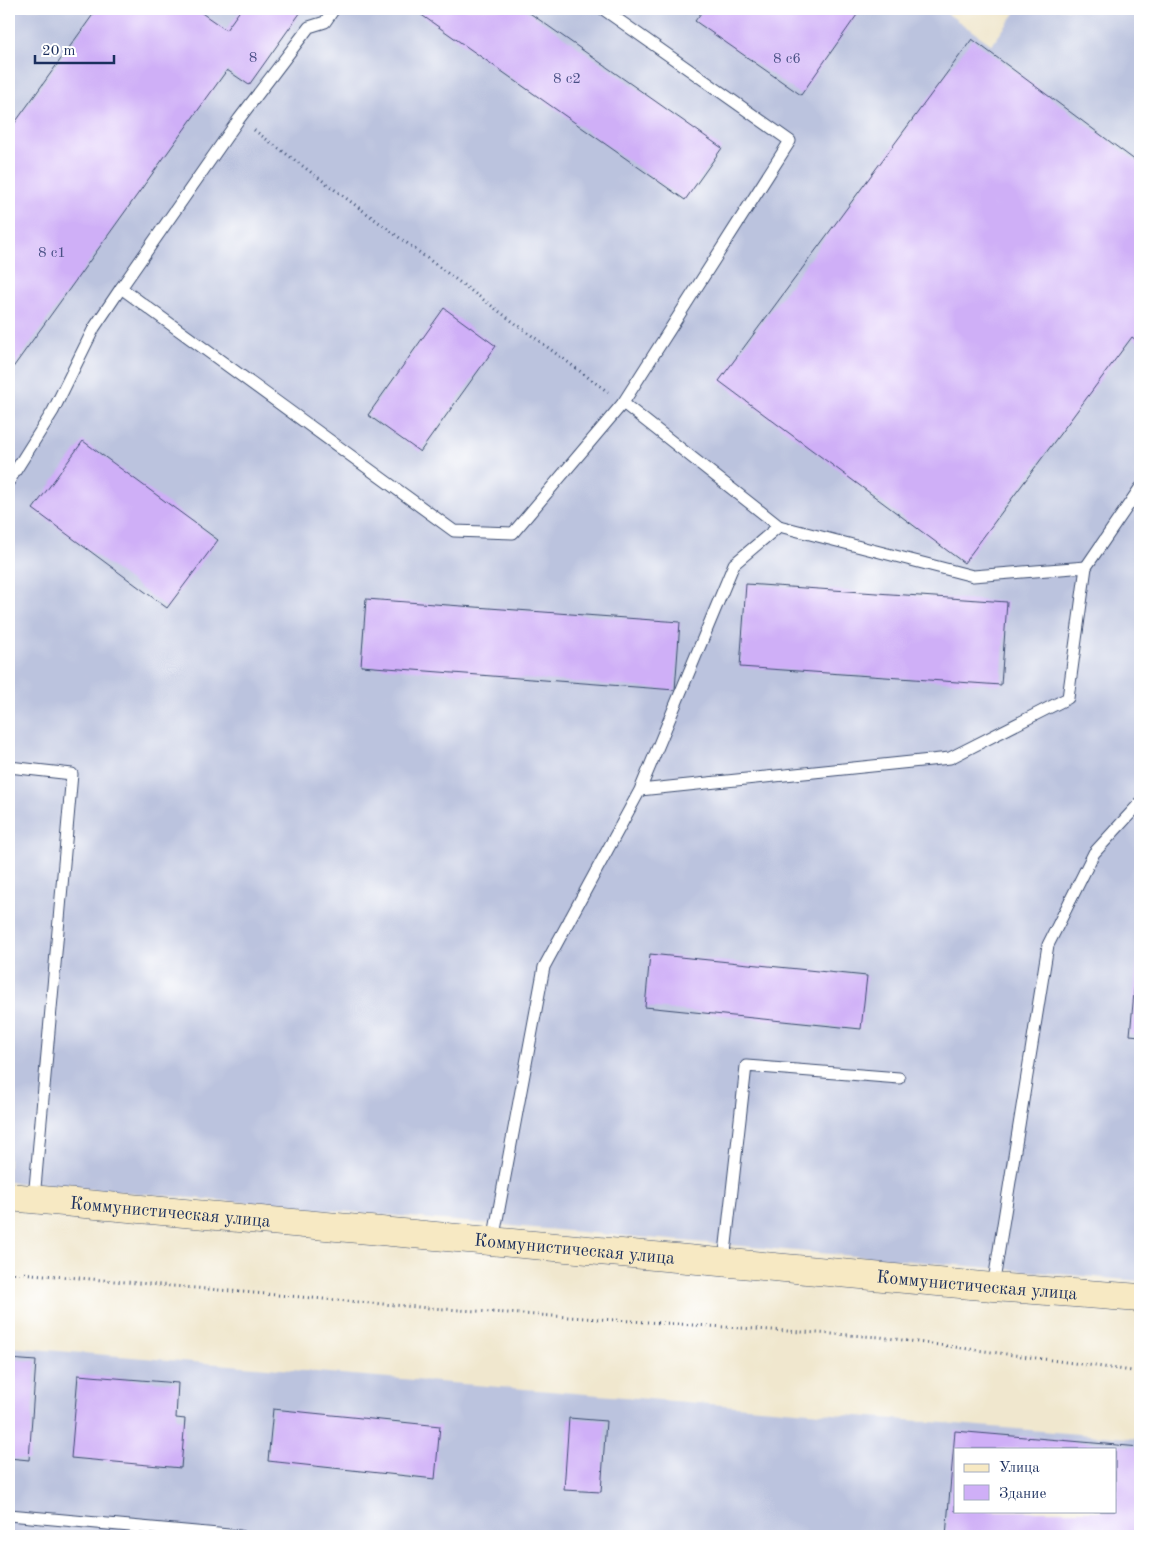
<svg xmlns="http://www.w3.org/2000/svg" width="1149" height="1545" viewBox="0 0 1149 1545" font-family="'Old Standard TT',serif">
<rect width="100%" height="100%" fill="#fff"/>
<filter id="ink" filterUnits="userSpaceOnUse"><feTurbulence type="fractalNoise" baseFrequency=".02" numOctaves="2"/><feDisplacementMap in="SourceGraphic" scale="10" xChannelSelector="R" yChannelSelector="G"/><feConvolveMatrix kernelMatrix="1 2 1 2 8 2 1 2 1" color-interpolation-filters="sRGB"/></filter>
<filter id="wash" filterUnits="userSpaceOnUse"><feTurbulence type="fractalNoise" baseFrequency=".0096" numOctaves="4" result="noise"/><feDisplacementMap in="SourceGraphic" scale="20" xChannelSelector="R" yChannelSelector="G"/><feGaussianBlur stdDeviation="1.12" result="paint"/><feColorMatrix in="noise" values="0 0 0 0 0 0 0 0 0 0 0 0 0 0 0 0 0 1.4 0 .05"/><feComposite in="paint" operator="in"/></filter>
<g filter="url(#wash)">
<rect width="100%" height="100%" fill="#f0e7ce"/>
<g fill="#bbc3de" fill-rule="evenodd">
<polygon points="9,9 941,9 992,45 1018,9 1140,9 1140,1281 9,1182"/>
<path d="M9,1347L1140,1439V1536H9ZM955,1449H1115V1511H955Z"/>
</g>
<g id="blocks">
<g fill="#cfaff7" fill-rule="evenodd">
<polygon points="97,9 196,9 226,30 241,9 303,9 249,85 227,70 9,373 9,131"/>
<polygon points="413,9 524,9 722,148 685,200"/>
<polygon points="704,9 855,9 859,12 801,95 695,21"/>
<polygon points="972,39 1140,164 1140,343 1132,337 964,563 719,381"/>
<polygon points="444,308 496,346 420,452 368,415"/>
<polygon points="83,441 218,540 167,608 33,509"/>
<polygon points="746,584 1007,602 1001,685 740,667"/>
<polygon points="366,599 680,622 675,690 361,666"/>
<polygon points="1139,940 1140,940 1140,1036 1130,1035"/>
<polygon points="650,954 867,976 861,1029 645,1007"/>
<polygon points="9,1359 36,1361 29,1460 9,1458"/>
<polygon points="78,1375 178,1383 176,1418 185,1419 181,1468 71,1458"/>
<polygon points="273,1409 440,1426 435,1479 268,1461"/>
<polygon points="569,1418 606,1421 601,1492 564,1490"/>
<path d="M955,1431L1140,1447V1536H946ZM955,1449H1115V1511H955Z"/>
</g>
</g>
</g>
<g filter="url(#ink)">
<use href="#blocks" fill-opacity="0" stroke="#3b4b6f" stroke-width="1"/>
<g fill="none" stroke-linecap="round" stroke-linejoin="round">
<g stroke="#3b4b6f" stroke-width="13">
<g id="service">
<polyline points="334,9 325,22 309,27 239,119 121,288 454,531 513,533 623,403 790,141 603,9"/>
<polyline points="623,403 779,526"/>
<polyline points="9,481 53,411 94,328 121,288"/>
<polyline points="1086,567 1140,488"/>
<polyline points="9,767 72,774 34,1199"/>
<polyline points="493,1241 544,967 640,790 950,758 1068,698 1086,567 973,576 779,526 734,564 640,790"/>
<polyline points="724,1262 746,1066 899,1078"/>
<polyline points="993,1287 1048,945 1094,853 1140,803"/>
<polyline points="9,1515 240,1536"/>
</g>
</g>
<g stroke="#3b4b6f" stroke-width="29">
<g id="secondary">
<path id="s1" d="M9,1197L993,1287L1140,1298"/>
</g>
</g>
<g stroke="#3b4b6f" stroke-width="3" stroke-dasharray="1 4" stroke-linecap="butt">
<polyline points="254,130 608,392"/>
<polyline points="9,1272 429,1308 880,1337 1140,1372"/>
</g>
<use href="#service" stroke="#fff" stroke-width="11"/>
<use href="#secondary" stroke="#f7e9c3" stroke-width="28"/>
</g>
</g>
<g text-anchor="middle" stroke-width="5" stroke-linejoin="round" paint-order="stroke">
<g font-size="15" fill="#484f84">
<text x="253" y="62">8</text>
<text x="787" y="63">8 с6</text>
<text x="567" y="83">8 с2</text>
<text x="52" y="257">8 с1</text>
</g>
<g font-size="18" fill="#1b2f5e" stroke="#fff">
<text dy="6" stroke="none"><textPath href="#s1" startOffset="162">Коммунистическая улица</textPath></text>
<text dy="6" stroke="none"><textPath href="#s1" startOffset="568">Коммунистическая улица</textPath></text>
<text dy="6" stroke="none"><textPath href="#s1" startOffset="972">Коммунистическая улица</textPath></text>
</g>
</g>
<rect width="1149" height="1545" fill="none" stroke="#fff" stroke-width="30"/>
<rect x="954" y="1448" width="162" height="65" fill="#ffffff" stroke="#a4acbf"/>
<rect x="964" y="1464" width="25" height="8" fill="#f7e9c3" stroke="#a4acbf"/>
<text x="999" y="1472" font-size="15" fill="#1b2f5e">Улица</text>
<rect x="964" y="1485" width="25" height="15" fill="#cfaff7" stroke="#a4acbf"/>
<text x="999" y="1498" font-size="15" fill="#1b2f5e">Здание</text>
<path d="M35 55v8h79v-8" fill="none" stroke="#1b2f5e" stroke-width="2.5"/>
<text x="42" y="55" font-size="15" fill="#1b2f5e" stroke="#ffffff" stroke-width="4" paint-order="stroke">20 m</text>
</svg>
